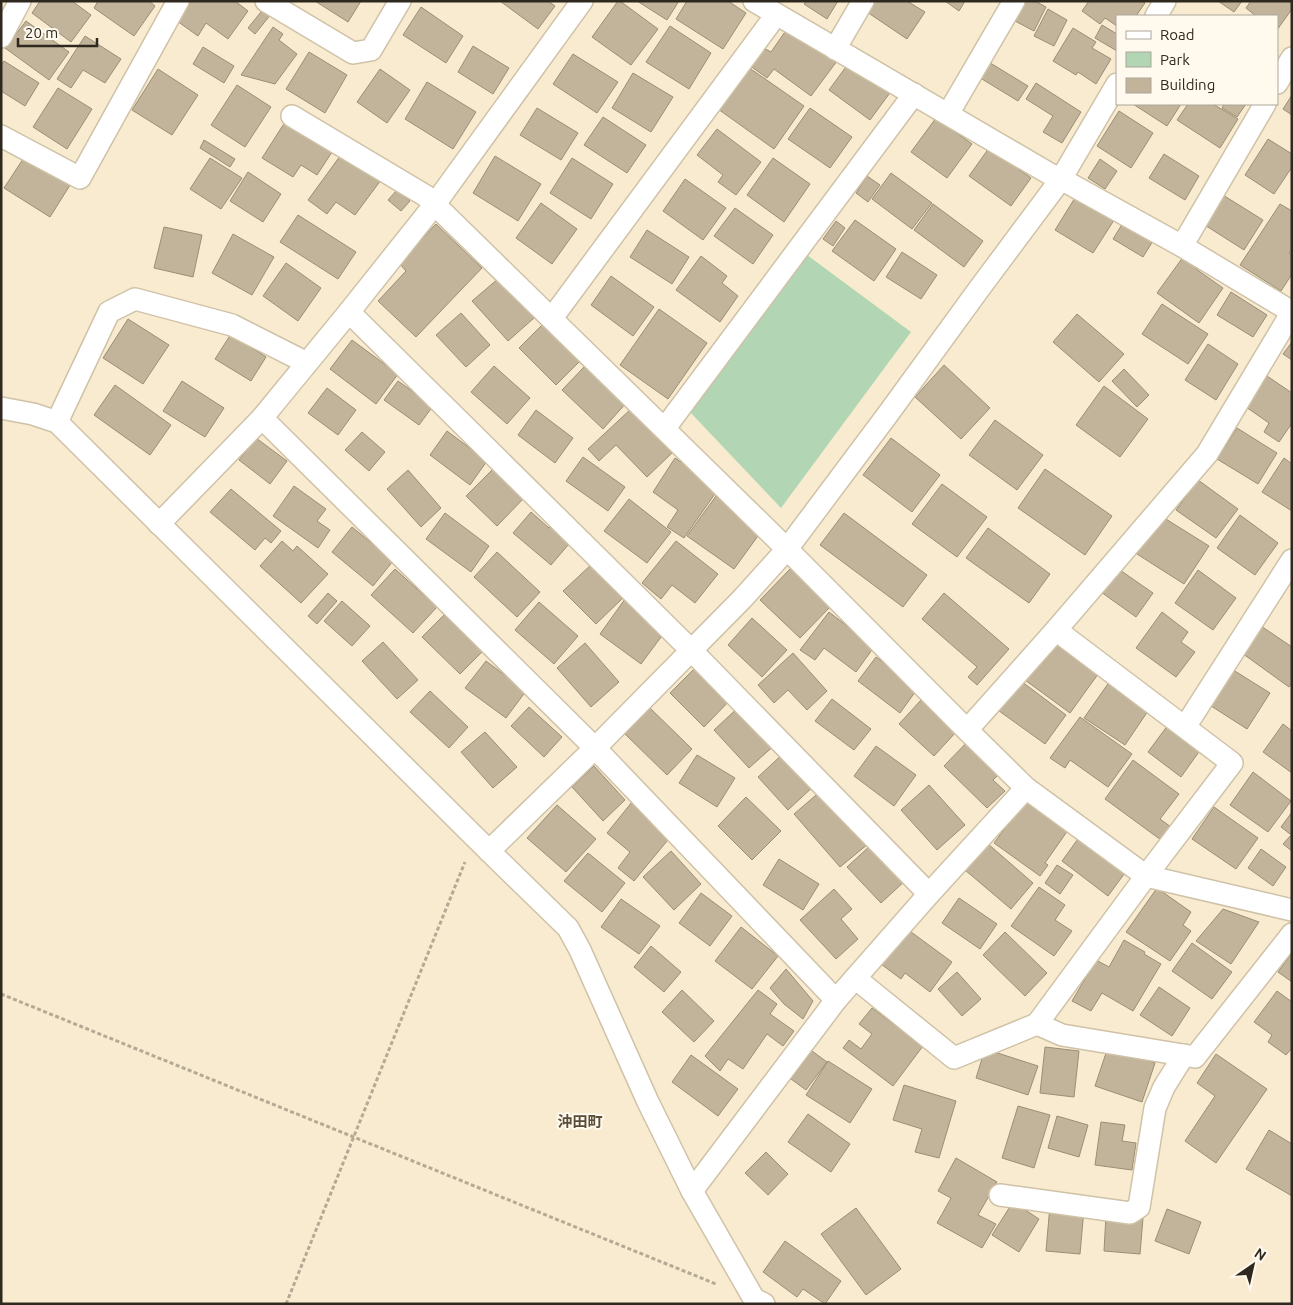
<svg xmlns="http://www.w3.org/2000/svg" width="1293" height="1305" viewBox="0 0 1293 1305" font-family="Ubuntu,'Noto Sans JP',sans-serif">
<rect width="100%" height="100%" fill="#f9ebd0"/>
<polygon fill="#b2d6b4" points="807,255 911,332 781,508 689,411"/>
<g fill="#c1b49a" stroke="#9a8e75">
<polygon points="40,1 72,1 91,15 71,42 32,13"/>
<polygon points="98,1 149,1 155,6 134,36 94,8"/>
<polygon points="191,1 235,1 248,11 228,39 206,23 198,36 177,21"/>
<polygon points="315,1 361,1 348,22"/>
<polygon points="500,1 548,1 555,6 538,29"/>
<polygon points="618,1 620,1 658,29 631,65 592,37"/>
<polygon points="637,1 679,1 667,20"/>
<polygon points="687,1 728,1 746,13 723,49 676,19"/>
<polygon points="806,1 838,1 827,19 804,4"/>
<polygon points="874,1 907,1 925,12 907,39 867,12"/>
<polygon points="945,1 965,1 959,11"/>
<polygon points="1025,1 1035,1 1046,7 1034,31 1015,21"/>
<polygon points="1089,1 1141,1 1145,3 1136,16 1117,16 1117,26 1105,18 1100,24 1082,11"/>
<polygon points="1218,1 1242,1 1234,12"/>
<polygon points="1251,1 1288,1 1292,4 1292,9 1277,30 1277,16 1256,16 1246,8"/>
<polygon points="265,7 272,13 255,34 248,28"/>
<polygon points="421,7 463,36 446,63 403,35"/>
<polygon points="1048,9 1067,20 1054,46 1034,36"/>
<polygon points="26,21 69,52 49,80 5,48"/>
<polygon points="1102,25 1117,34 1117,51 1095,38"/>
<polygon points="670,26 711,53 689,89 646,62"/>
<polygon points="273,27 283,34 279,40 297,54 275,84 241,75"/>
<polygon points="1073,28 1096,42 1092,48 1111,59 1096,84 1078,72 1076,75 1053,61"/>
<polygon points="787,29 837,61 811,96 774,69 767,78 749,65 762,47 771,52"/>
<polygon points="85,36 121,59 105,83 83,70 71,88 57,79"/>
<polygon points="473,46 509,68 493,94 458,72"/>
<polygon points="203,47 234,66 224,83 193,64"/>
<polygon points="309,52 347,75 325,113 286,89"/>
<polygon points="573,54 618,82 597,113 553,84"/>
<polygon points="851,60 892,90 870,120 829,90"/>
<polygon points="4,61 39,83 25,106 1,91 1,65"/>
<polygon points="987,61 1028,86 1018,101 977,76"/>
<polygon points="748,67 804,106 774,149 718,109"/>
<polygon points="158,69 198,95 172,135 132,110"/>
<polygon points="380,69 410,90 387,123 357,102"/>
<polygon points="633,73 673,97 651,132 612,108"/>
<polygon points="427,82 476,112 453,149 405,119"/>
<polygon points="1036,83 1081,112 1062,143 1043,132 1053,116 1026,99"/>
<polygon points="237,85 271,107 245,147 211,125"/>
<polygon points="58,88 92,109 67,149 33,127"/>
<polygon points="1292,95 1292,115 1283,109"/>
<polygon points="1133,104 1181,104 1167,126"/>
<polygon points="1188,104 1213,104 1238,119 1220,148 1177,120"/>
<polygon points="1224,104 1246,104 1237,117 1222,108"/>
<polygon points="537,108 578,133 561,160 520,135"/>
<polygon points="810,108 852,137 830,168 788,139"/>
<polygon points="1119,111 1153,133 1131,168 1097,146"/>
<polygon points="603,117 646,145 627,173 584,145"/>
<polygon points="936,118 972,144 947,178 911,152"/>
<polygon points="287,119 334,149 317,175 301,165 293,177 262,158"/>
<polygon points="717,129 761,162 736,195 718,182 723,175 697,155"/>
<polygon points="1268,139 1292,154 1292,167 1274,194 1245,175"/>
<polygon points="204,140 235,159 230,167 200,148"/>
<polygon points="989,148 1031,178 1011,206 969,176"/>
<polygon points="343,152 381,180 355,215 336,202 327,214 308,200"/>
<polygon points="27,153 72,182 50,217 4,188"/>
<polygon points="1164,154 1199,176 1185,200 1149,178"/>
<polygon points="495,156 541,184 518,221 473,193"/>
<polygon points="210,158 242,178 221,209 190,189"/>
<polygon points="572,158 613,184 591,219 550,193"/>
<polygon points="773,158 810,184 784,222 747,195"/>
<polygon points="1100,159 1117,171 1105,189 1088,178"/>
<polygon points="248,172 281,194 263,222 230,201"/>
<polygon points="891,173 932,203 912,229 872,199"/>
<polygon points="867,176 880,185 868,202 856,193"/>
<polygon points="685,179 726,208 703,240 663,211"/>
<polygon points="397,190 410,201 401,211 388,200"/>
<polygon points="1218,192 1263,220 1244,250 1200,222"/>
<polygon points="1078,193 1116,217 1093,253 1055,230"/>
<polygon points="541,203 577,229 552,264 516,238"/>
<polygon points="933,204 983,241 964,267 914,230"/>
<polygon points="1280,204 1292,211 1292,249 1289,253 1292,255 1292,274 1281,291 1240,265"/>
<polygon points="735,208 773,235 753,264 714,236"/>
<polygon points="298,215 356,252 338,279 280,242"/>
<polygon points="1126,218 1156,236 1143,257 1113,239"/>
<polygon points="855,220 896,249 874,281 832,251"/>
<polygon points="836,221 845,228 833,246 823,239"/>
<polygon points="436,224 482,268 416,337 378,301 406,271 399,263"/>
<polygon points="164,227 202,235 193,277 154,268"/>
<polygon points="647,230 689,257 672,284 630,257"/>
<polygon points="233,234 274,257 252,295 212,273"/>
<polygon points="902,252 937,275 921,299 886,277"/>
<polygon points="1186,253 1200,263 1196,269 1223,288 1199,323 1157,293"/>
<polygon points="701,256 727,276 722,283 738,296 720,322 676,290"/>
<polygon points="286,263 321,288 298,321 263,296"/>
<polygon points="611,276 654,307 633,336 591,305"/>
<polygon points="499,278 534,318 508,341 472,301"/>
<polygon points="1231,292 1267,315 1253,337 1217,315"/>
<polygon points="1162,304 1208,334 1188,364 1142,334"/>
<polygon points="659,309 707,343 668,399 620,365"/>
<polygon points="461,313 490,345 466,367 436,335"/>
<polygon points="1077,314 1124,354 1099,382 1053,342"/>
<polygon points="128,319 169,345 143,384 103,358"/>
<polygon points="542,325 580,361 556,385 519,348"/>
<polygon points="231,334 266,357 251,381 215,359"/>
<polygon points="352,340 398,374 376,404 330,369"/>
<polygon points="1292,342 1292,360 1283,354"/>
<polygon points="1208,344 1238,364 1216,400 1185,380"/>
<polygon points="586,365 627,402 603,429 562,390"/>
<polygon points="944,365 990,408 961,439 915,397"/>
<polygon points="494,366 530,398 507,424 471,392"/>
<polygon points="1124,369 1149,395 1137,407 1112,381"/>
<polygon points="1267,376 1292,393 1292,423 1279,442 1264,432 1269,423 1246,407"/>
<polygon points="182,381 224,408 205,437 163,411"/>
<polygon points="398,381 433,406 419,425 384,400"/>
<polygon points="115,385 171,425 150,455 94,415"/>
<polygon points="1104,386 1148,419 1120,457 1076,425"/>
<polygon points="327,388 356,410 338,435 308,413"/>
<polygon points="632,408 673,452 647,477 616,445 599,461 588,449"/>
<polygon points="536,410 573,438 555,463 518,435"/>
<polygon points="995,420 1043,455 1017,490 969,455"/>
<polygon points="1237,428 1277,453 1258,484 1217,459"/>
<polygon points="447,431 487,461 470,485 430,455"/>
<polygon points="362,432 385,452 369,471 345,450"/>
<polygon points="256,438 287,461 270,484 239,460"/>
<polygon points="891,438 940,475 912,512 863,475"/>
<polygon points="583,457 625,487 608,511 566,481"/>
<polygon points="675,458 719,488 684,538 667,527 678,510 653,492"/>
<polygon points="1284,458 1292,464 1292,511 1262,492"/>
<polygon points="495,467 525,497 497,526 466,496"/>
<polygon points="1045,469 1112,516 1085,555 1018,508"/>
<polygon points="408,470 441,508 421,527 387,489"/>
<polygon points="1198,480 1238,509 1216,538 1176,510"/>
<polygon points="942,484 987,517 957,557 912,524"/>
<polygon points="294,486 326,509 317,521 330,530 318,548 273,516"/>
<polygon points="231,489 281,531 271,543 265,538 255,550 210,512"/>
<polygon points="716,496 763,529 734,569 687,536"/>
<polygon points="629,499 671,532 647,563 604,531"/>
<polygon points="531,512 549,528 555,521 574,538 551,565 513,533"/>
<polygon points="445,513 489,546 471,572 426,539"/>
<polygon points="844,513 927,575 903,607 820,545"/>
<polygon points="1240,515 1278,543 1255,575 1217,548"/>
<polygon points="1161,516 1209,546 1184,584 1137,554"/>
<polygon points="352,527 393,561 373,586 332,552"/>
<polygon points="988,528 1050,574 1029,603 966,558"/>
<polygon points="282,541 293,551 297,546 328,574 301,603 260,566"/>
<polygon points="676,541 718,574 695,603 672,585 661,599 642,583"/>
<polygon points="497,552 540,592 517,617 474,577"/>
<polygon points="593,563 625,596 596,624 563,591"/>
<polygon points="792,567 831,606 800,638 760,600"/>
<polygon points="1117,568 1153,593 1136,617 1101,592"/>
<polygon points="395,569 437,607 413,633 371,595"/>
<polygon points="1198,570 1236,598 1213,630 1175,603"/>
<polygon points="328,593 337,601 317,624 308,616"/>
<polygon points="944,593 1009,649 977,685 968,677 977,667 922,619"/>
<polygon points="625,599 667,629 641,664 600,634"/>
<polygon points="342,601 370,626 352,646 324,621"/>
<polygon points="539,602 578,636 554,664 515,630"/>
<polygon points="829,612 874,647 856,672 824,648 815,660 800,650"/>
<polygon points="1162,612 1188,632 1181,642 1195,652 1176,677 1136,648"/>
<polygon points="444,615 482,652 460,674 422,637"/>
<polygon points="752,618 787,650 762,677 728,645"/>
<polygon points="1258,624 1292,647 1292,683 1289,687 1239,651"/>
<polygon points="1056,637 1101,670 1070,713 1025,680"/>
<polygon points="383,642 418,680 397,699 362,661"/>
<polygon points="585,643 619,682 591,707 557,668"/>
<polygon points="793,653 827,691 807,710 788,690 774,703 758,685"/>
<polygon points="876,657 918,688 900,713 858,681"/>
<polygon points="486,661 526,691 506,718 465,688"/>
<polygon points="700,663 734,696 704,727 670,693"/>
<polygon points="1230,668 1270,693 1247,729 1208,704"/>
<polygon points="1017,678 1066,715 1045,744 995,708"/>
<polygon points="1110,681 1150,708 1125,745 1084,718"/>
<polygon points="430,691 468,727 449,748 410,712"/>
<polygon points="832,699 871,729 854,750 815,721"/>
<polygon points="922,699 957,731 934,756 899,724"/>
<polygon points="742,704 777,743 749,768 714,730"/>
<polygon points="529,707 562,737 544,757 511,726"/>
<polygon points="650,708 692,749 667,775 625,734"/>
<polygon points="1080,717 1132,754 1108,787 1070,760 1065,768 1050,758"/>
<polygon points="1283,724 1292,731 1292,773 1263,752"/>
<polygon points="1168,725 1201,749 1181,777 1148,752"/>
<polygon points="485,732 517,767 493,788 461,752"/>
<polygon points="972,737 1005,768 993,780 1005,791 987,808 944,766"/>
<polygon points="876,746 916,775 894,806 854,776"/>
<polygon points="785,752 816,784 788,810 758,777"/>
<polygon points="697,755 735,778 717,807 679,783"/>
<polygon points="1133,760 1179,794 1160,819 1171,827 1161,840 1105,799"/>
<polygon points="594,766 625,800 603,821 572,787"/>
<polygon points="1253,772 1291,801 1268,832 1230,805"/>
<polygon points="929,785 965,825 937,850 901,810"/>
<polygon points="822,790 868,844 840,867 794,814"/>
<polygon points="1031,793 1073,823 1045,863 1048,865 1040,876 994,843"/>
<polygon points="746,797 781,831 752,860 718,826"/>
<polygon points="632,802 672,835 634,881 618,868 630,852 607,833"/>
<polygon points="557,805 596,839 566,872 527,838"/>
<polygon points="1214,807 1258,838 1236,869 1192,839"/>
<polygon points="1292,812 1292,832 1290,834 1281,827"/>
<polygon points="1083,832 1130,866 1108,896 1062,861"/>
<polygon points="1292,834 1292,851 1283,844"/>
<polygon points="987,843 1033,883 1011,909 965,870"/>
<polygon points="872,844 906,880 881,903 847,867"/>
<polygon points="1261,849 1286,867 1273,886 1248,868"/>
<polygon points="671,851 701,884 674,910 643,877"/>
<polygon points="588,853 625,883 602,912 564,881"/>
<polygon points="779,859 819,884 803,910 763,885"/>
<polygon points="1057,865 1073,875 1060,894 1045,883"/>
<polygon points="1039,887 1065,905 1055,920 1072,931 1054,956 1011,926"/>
<polygon points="1157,888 1191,912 1183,925 1191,931 1170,961 1126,932"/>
<polygon points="834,889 852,909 841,919 858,939 836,959 800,920"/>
<polygon points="701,893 732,916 710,946 679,923"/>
<polygon points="959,898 997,924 980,949 942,923"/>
<polygon points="621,899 660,926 639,954 601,927"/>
<polygon points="1223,909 1259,922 1231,964 1196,941"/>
<polygon points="741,927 778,956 752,989 715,961"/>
<polygon points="907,929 952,962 930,992 905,973 901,979 881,964"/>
<polygon points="1005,932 1047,973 1025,996 983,955"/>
<polygon points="1124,940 1145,952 1144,954 1161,964 1133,1011 1102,993 1091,1011 1072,1001 1096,960 1109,967"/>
<polygon points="1192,943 1232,972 1212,999 1172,971"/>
<polygon points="651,946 681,972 664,992 634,967"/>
<polygon points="1292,953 1292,982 1278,972"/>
<polygon points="786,969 813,1001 803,1019 784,1004 770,988"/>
<polygon points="957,972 981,999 962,1016 938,989"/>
<polygon points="1159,987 1190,1008 1172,1036 1140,1015"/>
<polygon points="682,990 714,1021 694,1042 662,1012"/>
<polygon points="758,990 777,1004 770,1014 794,1031 783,1046 767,1034 743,1069 728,1059 720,1071 705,1056"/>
<polygon points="1277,991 1292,1002 1292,1048 1286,1055 1268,1042 1272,1035 1254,1022"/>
<polygon points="872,1008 923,1046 893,1086 843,1048 849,1040 861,1049 872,1034 859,1024"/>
<polygon points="1045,1047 1079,1051 1074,1097 1040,1093"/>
<polygon points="1108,1047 1155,1063 1142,1102 1095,1086"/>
<polygon points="985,1049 1038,1066 1028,1095 976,1078"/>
<polygon points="812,1051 827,1062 806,1090 791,1079"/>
<polygon points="1216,1054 1267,1089 1216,1163 1185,1141 1215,1096 1197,1083"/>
<polygon points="691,1055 738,1089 718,1116 672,1082"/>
<polygon points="828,1061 872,1089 850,1123 806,1095"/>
<polygon points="904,1085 956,1101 939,1158 915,1152 922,1129 893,1120"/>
<polygon points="1018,1106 1050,1115 1034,1168 1002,1158"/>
<polygon points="808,1114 850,1144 831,1172 788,1142"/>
<polygon points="1057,1116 1088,1125 1079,1157 1048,1148"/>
<polygon points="1101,1122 1125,1125 1122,1141 1136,1143 1132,1170 1095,1165"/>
<polygon points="1269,1130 1292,1144 1292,1196 1246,1169"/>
<polygon points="766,1152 788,1174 768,1195 745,1173"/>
<polygon points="956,1158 997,1182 978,1215 996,1224 982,1248 937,1223 951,1198 938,1191"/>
<polygon points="1013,1202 1039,1219 1019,1252 992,1235"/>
<polygon points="1050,1205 1084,1209 1080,1254 1046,1251"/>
<polygon points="856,1208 901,1269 866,1295 821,1234"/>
<polygon points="1167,1209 1201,1222 1189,1254 1155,1241"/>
<polygon points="1106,1215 1143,1218 1140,1254 1104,1251"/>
<polygon points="785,1241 841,1281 825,1304 803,1289 797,1297 763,1272"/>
</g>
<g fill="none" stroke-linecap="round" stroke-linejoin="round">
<g stroke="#cfc2a7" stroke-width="24">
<g id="street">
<polyline points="266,1 353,53 371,50 400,1"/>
<polyline points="754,1 1050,174 1061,179 1182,246 1292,312"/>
<polyline points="1156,16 1165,1"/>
<polyline points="1,37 20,1"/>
<polyline points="835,49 863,1"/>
<polyline points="1277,83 1292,58"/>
<polyline points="948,114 1014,1"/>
<polyline points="292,116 426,196 787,549 967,730 1026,788 1146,876 1292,910"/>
<polyline points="1,136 80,178 178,1"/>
<polyline points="1182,246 1265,104"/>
<polyline points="349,312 691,650 929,894"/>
<polyline points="552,318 776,15"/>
<polyline points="1,408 33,414 57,422 489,851 568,928 580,950 648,1102 692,1191 754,1299 764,1304"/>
<polyline points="262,418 595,748 836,1000"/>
<polyline points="57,422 109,312 135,299 232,325 307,363"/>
<polyline points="665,428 914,94"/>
<polyline points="159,524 262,418 349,312 435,204 582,1"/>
<polyline points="1185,727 1292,560"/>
<polyline points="967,730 1056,630 1207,454 1292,312"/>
<polyline points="489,851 595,748 743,598 787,549 888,414 979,289 1061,179 1117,84"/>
<polyline points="855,978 954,1058 1037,1024 1062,1035 1195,1057 1292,934"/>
<polyline points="1037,1024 1146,876 1232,763 1056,630"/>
<polyline points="692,1191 836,1000 929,894 1026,788"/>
<polyline points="1000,1195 1130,1213 1139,1207 1155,1108 1164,1087 1184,1055"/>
</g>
</g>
<g stroke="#b4a994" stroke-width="3" stroke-dasharray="4 2.5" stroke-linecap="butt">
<polyline points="1,994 716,1284"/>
<polyline points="286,1304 465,862"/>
</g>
<use href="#street" stroke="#fff" stroke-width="21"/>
</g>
<g text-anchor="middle" stroke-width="4" stroke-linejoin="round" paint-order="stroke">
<g font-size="15" font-weight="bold" fill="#5a4e37" stroke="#fff9ee">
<text x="580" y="1127">沖田町</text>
</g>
</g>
<rect width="1293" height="1305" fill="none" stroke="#2e281e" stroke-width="5"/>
<rect x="1116" y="15" width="162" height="90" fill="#fff9ee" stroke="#aba59b"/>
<rect x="1126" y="31" width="25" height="8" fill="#ffffff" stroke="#aba59b"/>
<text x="1160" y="40" font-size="15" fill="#2e281e">Road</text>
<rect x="1126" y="52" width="25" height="15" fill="#b2d6b4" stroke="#aba59b"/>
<text x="1160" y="65" font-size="15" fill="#2e281e">Park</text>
<rect x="1126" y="78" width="25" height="15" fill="#c1b49a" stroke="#aba59b"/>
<text x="1160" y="90" font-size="15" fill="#2e281e">Building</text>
<g transform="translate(1253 1265) rotate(34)" stroke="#fff9ee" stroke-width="4" paint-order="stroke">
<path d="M0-4L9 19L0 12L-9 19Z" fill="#2e281e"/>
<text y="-8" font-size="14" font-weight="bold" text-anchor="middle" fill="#2e281e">N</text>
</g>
<path d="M18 38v8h79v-8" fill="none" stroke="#2e281e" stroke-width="2.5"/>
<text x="25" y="38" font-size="15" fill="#2e281e" stroke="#fff9ee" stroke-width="4" paint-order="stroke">20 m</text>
</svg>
